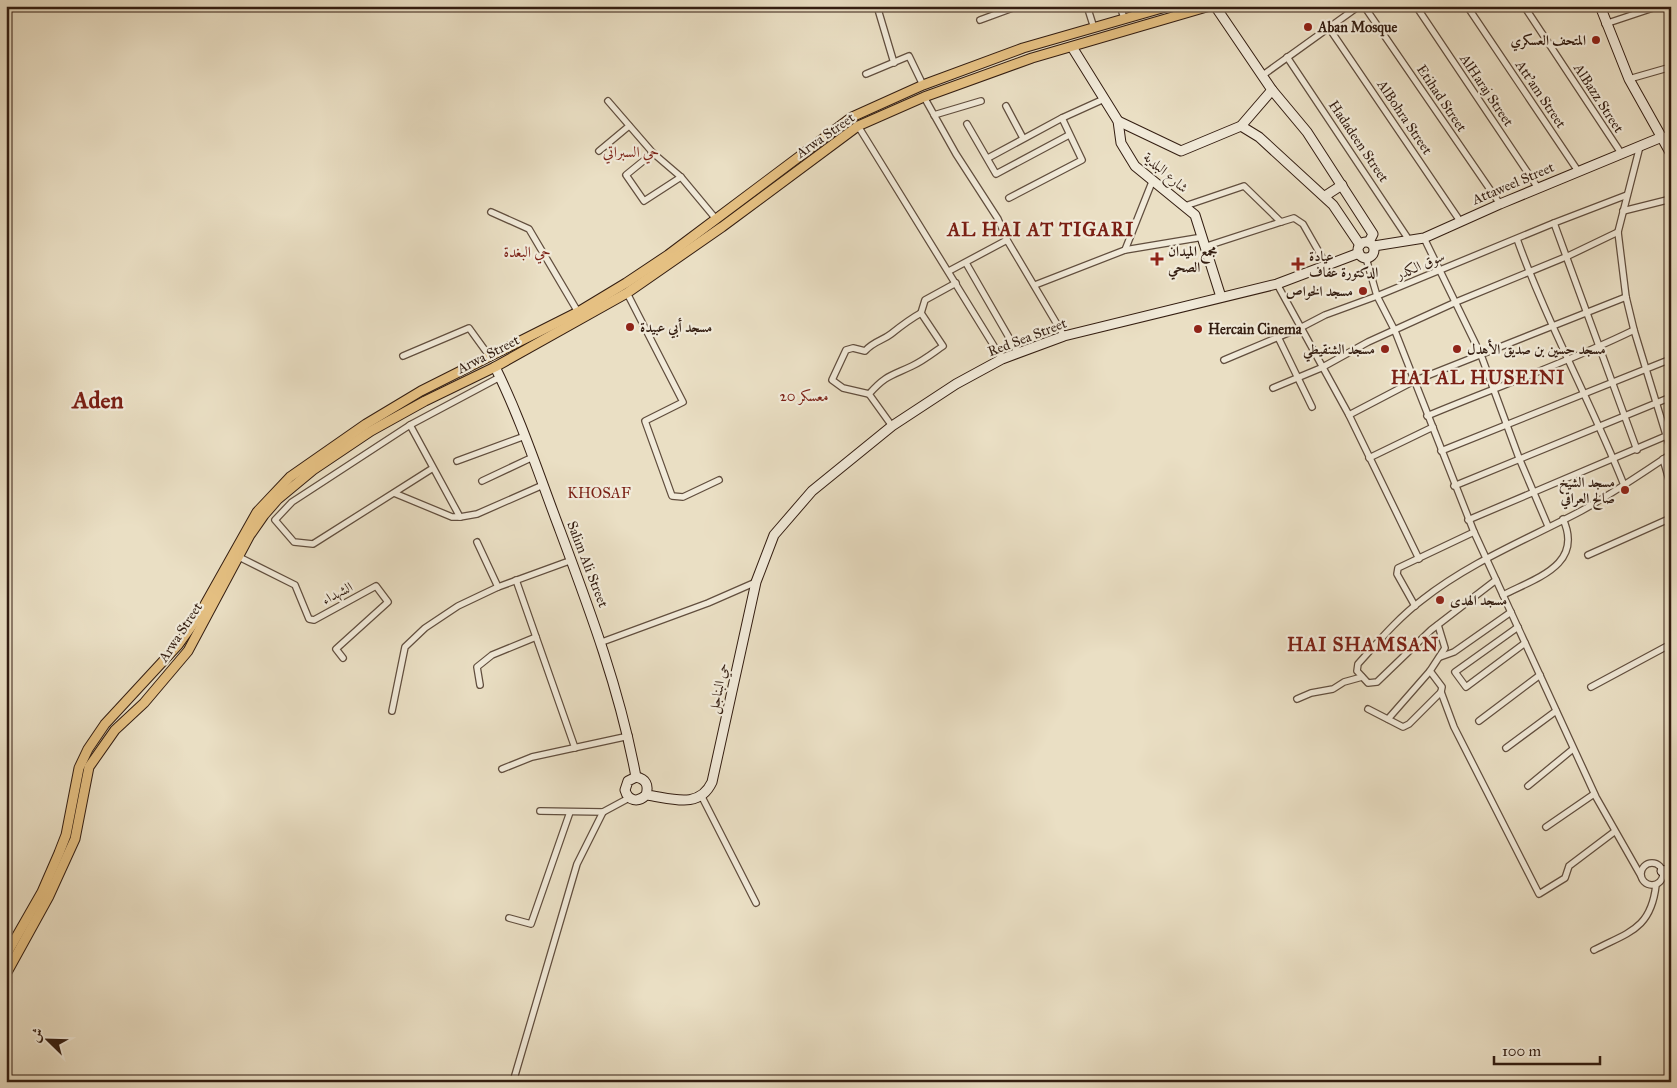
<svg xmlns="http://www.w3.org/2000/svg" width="1677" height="1088" viewBox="0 0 1677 1088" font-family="'IM FELL Great Primer',Amiri,serif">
<rect width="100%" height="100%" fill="#eadfc4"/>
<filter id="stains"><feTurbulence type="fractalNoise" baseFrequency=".004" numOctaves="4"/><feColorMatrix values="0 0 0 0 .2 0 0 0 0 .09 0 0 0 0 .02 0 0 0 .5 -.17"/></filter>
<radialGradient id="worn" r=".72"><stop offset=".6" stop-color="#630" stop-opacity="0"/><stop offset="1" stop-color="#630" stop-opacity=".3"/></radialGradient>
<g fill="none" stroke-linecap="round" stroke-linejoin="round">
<g stroke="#614e3e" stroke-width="8">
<g id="street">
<polyline points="877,6 894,63"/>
<polyline points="1087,6 1094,28"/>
<polyline points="1120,6 1124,18"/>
<polyline points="1364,6 1500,204"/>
<polyline points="1416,6 1538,188"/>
<polyline points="1467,6 1578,171"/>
<polyline points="1524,6 1621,153"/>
<polyline points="980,20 1018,6"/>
<polyline points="1605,24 1659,6"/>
<polyline points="1329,28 1460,221"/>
<polyline points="1287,57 1409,240"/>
<polyline points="866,74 909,56 923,85"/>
<polyline points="1263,75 1359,6"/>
<polyline points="1629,79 1671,67"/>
<polyline points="924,97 956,154 998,219 1007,240"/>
<polyline points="608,101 653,153 681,177 716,219"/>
<polyline points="1006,106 1023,138"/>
<polyline points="934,115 981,101"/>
<polyline points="967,124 996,174 1069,135"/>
<polyline points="858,126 1002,359"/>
<polyline points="1662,137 1671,135"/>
<polyline points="1640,146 1618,232 1626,297 1634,330 1671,451"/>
<polyline points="599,151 629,126"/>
<polyline points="653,153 626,175 644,201 681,177"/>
<polyline points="988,158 1062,118 1104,99"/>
<polyline points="1009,198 1082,160 1062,118"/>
<polyline points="1185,206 1244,186 1281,222 1294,218 1303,224 1327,266"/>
<polyline points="1623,211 1671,199"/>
<polyline points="491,212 529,229 578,312"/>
<polyline points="1554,223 1637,450"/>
<polyline points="1424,238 1481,355 1519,458 1548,526"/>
<path d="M1517,239C1547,323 1591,402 1624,485"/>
<polyline points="1207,246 1281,222"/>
<polyline points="1125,250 1203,237"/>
<polyline points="1366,258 1377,296 1395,331 1474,532 1596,797 1641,876"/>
<polyline points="966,263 1018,353"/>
<polyline points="949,271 1007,240 1064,336"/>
<polyline points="1277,284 1349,415 1419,559"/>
<polyline points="1035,285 1125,250 1152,182"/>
<polyline points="627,293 683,402 645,421 672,496 683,497 719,480"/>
<polyline points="1278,337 1312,407"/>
<polyline points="403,356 469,328 490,357"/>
<polyline points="1224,360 1300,328 1325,315 1377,296 1554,223 1627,195"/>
<polyline points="1273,388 1321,368 1368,342 1456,302 1568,256 1618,232"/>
<path d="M869,394L843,388L832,380L846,350L853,348L865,351C874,341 882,341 891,334C901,326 910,319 921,313"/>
<polyline points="1349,415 1414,381 1626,297"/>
<path d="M1427,416C1496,387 1567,363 1634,330"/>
<polyline points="410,425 500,377"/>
<path d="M892,426L869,394C886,375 891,376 912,366C923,361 933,353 943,346L921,313L925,300L956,283"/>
<polyline points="1441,451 1671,359"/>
<polyline points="1369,458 1433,427"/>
<polyline points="1663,459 1671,487"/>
<polyline points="457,461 525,436"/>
<polyline points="482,481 533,457"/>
<polyline points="1454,486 1671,397"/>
<polyline points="394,493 452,517 460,517 410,425 292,502 275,520 294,542 313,544 433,468"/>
<polyline points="460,517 477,514 543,485"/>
<polyline points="1468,520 1666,436"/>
<polyline points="477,542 498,587"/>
<polyline points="1588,555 1671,518"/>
<polyline points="239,557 295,585 309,619 314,620 376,586 388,602 336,649 343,658"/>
<polyline points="516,580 575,748"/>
<path d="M1496,580L1431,630L1377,682L1368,683L1357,671L1358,664C1378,642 1398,618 1422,600C1470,562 1528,539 1581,511C1612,494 1641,474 1671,454"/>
<path d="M1503,595C1536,578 1584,565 1563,519"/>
<polyline points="1415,606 1397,574 1398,568 1474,532"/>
<polyline points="1438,625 1445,648 1430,671 1442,687 1441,692 1454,727 1539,894 1565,878 1569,866 1614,832"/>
<polyline points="1518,627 1455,672 1466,687 1525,643"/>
<polyline points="602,642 708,603 756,582"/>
<polyline points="1440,657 1454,652 1511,612"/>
<polyline points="480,685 477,667 492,655 536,637"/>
<polyline points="1591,687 1671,644"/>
<polyline points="1297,699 1311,693 1333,689 1344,682 1362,677"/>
<polyline points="1368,709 1403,727 1409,724 1441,692"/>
<polyline points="392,711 405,647 425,628 458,606 498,587 572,560"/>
<polyline points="1388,719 1430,671"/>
<polyline points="1479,721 1540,675"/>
<polyline points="1506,748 1556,711"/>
<polyline points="502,769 532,757 629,736"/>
<polyline points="1528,786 1573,749"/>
<polyline points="702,797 756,903"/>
<polyline points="540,811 603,812"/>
<polyline points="1546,827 1594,794"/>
<circle cx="1652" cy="874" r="11"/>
<polyline points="509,918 531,924 570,812"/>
<path d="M1594,950C1629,932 1651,929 1656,885"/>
<polyline points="513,1082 577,864 603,812 629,798"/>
</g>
</g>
<g stroke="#331d11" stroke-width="11">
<g id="secondary">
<polyline points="1215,6 1272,90 1307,132 1373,234 1369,242"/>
<polyline points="1600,6 1629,79 1671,154"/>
<polyline points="1072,47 1118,121 1121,143 1135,166 1195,215 1221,297"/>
<polyline points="1118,121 1181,151 1241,126 1272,90"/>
<polyline points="1241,126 1259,137 1333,205 1360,245"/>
<polyline points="1325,196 1342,185"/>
<circle cx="1366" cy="250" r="8"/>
<polyline points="1374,246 1424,238 1500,204 1662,137"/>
<path d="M495,367C520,417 538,472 558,525C589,608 620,690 636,777"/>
<path d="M646,795C649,785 646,779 636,777L628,781L625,790C628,801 638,803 646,795C671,798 699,810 712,782L756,582L774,535L812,491L892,426L956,384L1002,359L1064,336L1277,284L1359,253"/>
<polyline points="1662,871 1671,870"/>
</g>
</g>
<g stroke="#331d11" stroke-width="11">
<g id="primary">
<polyline points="6,955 42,892 59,853 66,835 79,768 88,749 105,724 178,645 198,617 257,512 290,477 366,424 421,391 578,312 626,283 668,255 852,117 923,85 1023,48 1169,6"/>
<polyline points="6,974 49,896 75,839 89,767 115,730 144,703 188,651 250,535 264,515 278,499 313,470 371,431 425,401 495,367 627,293 722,227 858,126 924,97 1032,58 1210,6"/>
</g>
</g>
<use href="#street" stroke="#f1ead9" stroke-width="5.5"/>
<use href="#secondary" stroke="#f1ead9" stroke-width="9"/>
<use href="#primary" stroke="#e5c082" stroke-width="9"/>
</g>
<g fill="#8f2418" stroke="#f1ead9" stroke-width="2">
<circle cx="1308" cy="27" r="5"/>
<circle cx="1596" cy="40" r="5"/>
<path d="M1154.5 251.5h5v5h5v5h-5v5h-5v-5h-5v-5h5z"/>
<path d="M1295.5 256.5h5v5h5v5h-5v5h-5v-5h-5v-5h5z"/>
<circle cx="1363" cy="291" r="5"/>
<circle cx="630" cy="327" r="5"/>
<circle cx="1198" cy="329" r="5"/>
<circle cx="1385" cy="349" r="5"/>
<circle cx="1457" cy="349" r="5"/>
<circle cx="1625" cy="490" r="5"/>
<circle cx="1440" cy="600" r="5"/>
</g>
<g text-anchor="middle" stroke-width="4.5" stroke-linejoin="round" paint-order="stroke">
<g font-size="14" font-weight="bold" fill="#331d11" stroke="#f1ead9" text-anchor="start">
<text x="1318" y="32">Aban Mosque</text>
<text x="1586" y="45" text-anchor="end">المتحف العسكري</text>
<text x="1168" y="256">مجمع الميدان<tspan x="1168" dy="16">الصحي</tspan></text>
<text x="1309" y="261">عيادة<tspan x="1309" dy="16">الدكتورة عفاف</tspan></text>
<text x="1353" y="296" text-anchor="end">مسجد الخواص</text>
<text x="640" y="332">مسجد أبي عبيدة</text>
<text x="1208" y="334">Hercain Cinema</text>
<text x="1375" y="354" text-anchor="end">مسجد الشنقيطي</text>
<text x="1467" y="354">مسجد حسين بن صديق الأهدل</text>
<text x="1615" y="487" text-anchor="end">مسجد الشيخ<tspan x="1615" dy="16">صالح العراقي</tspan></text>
<text x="1450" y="605">مسجد الهدى</text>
</g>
<g font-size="14" fill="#331d11" stroke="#f1ead9">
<text transform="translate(1487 90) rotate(56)" y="5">AlHaraj Street</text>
<text transform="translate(1541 94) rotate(56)" y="5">Att'am Street</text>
<text transform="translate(1442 98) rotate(56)" y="5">Etihad Street</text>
<text transform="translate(1599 98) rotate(57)" y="5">AlBazz Street</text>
<text transform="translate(1405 117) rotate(56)" y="5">AlBohra Street</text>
<text transform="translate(825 135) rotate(-35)" y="5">Arwa Street</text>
<text transform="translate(1359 141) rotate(56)" y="5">Hadadeen Street</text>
<text transform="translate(1166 172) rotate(41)" y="5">شارع البلدية</text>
<text transform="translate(1513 183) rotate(-23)" y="5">Attaweel Street</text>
<text transform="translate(1420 265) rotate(-23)" y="5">سوق الكدر</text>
<text transform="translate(1027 337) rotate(-21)" y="5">Red Sea Street</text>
<text transform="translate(488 354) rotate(-27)" y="5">Arwa Street</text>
<text transform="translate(588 564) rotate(69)" y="5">Salim Ali Street</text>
<text transform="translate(337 593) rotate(-28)" y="5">الشهداء</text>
<text transform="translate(180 632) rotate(-57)" y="5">Arwa Street</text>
<text transform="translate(718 688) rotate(-78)" y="5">حي البناجل</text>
</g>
<g font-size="15" fill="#7a1f14" stroke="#f1ead9">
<text x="631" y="157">حي السبراتي</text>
<text x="527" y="257">حي البغدة</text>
<text x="804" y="401">معسكر 20</text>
<text x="599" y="498">KHOSAF</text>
</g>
<g font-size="19" font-weight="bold" letter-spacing="1" fill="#7a1f14" stroke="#f1ead9">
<text x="1041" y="236">AL HAI AT TIGARI</text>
<text x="1478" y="384">HAI AL HUSEINI</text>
<text x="1363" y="651">HAI SHAMSAN</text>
</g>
<g font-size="24" font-weight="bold" fill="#7a1f14" stroke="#f1ead9">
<text x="98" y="408">Aden</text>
</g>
</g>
<rect width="1677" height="1088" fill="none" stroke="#eadfc4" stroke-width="25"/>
<rect x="8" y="8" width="1662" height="1073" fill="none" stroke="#331d11" stroke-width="2.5"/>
<rect x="12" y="12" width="1652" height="1063" fill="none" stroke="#331d11"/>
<g transform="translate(48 1040) rotate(293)" stroke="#f1ead9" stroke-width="4" paint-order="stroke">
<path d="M0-4L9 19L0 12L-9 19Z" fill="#331d11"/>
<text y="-8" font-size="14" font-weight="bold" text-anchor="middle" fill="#331d11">ش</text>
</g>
<path d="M1494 1056v8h106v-8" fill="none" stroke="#331d11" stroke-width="2.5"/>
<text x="1502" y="1056" font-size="15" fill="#331d11" stroke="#f1ead9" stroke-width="4" paint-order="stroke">100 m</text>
<rect width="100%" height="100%" filter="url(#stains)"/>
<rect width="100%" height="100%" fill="url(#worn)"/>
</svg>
